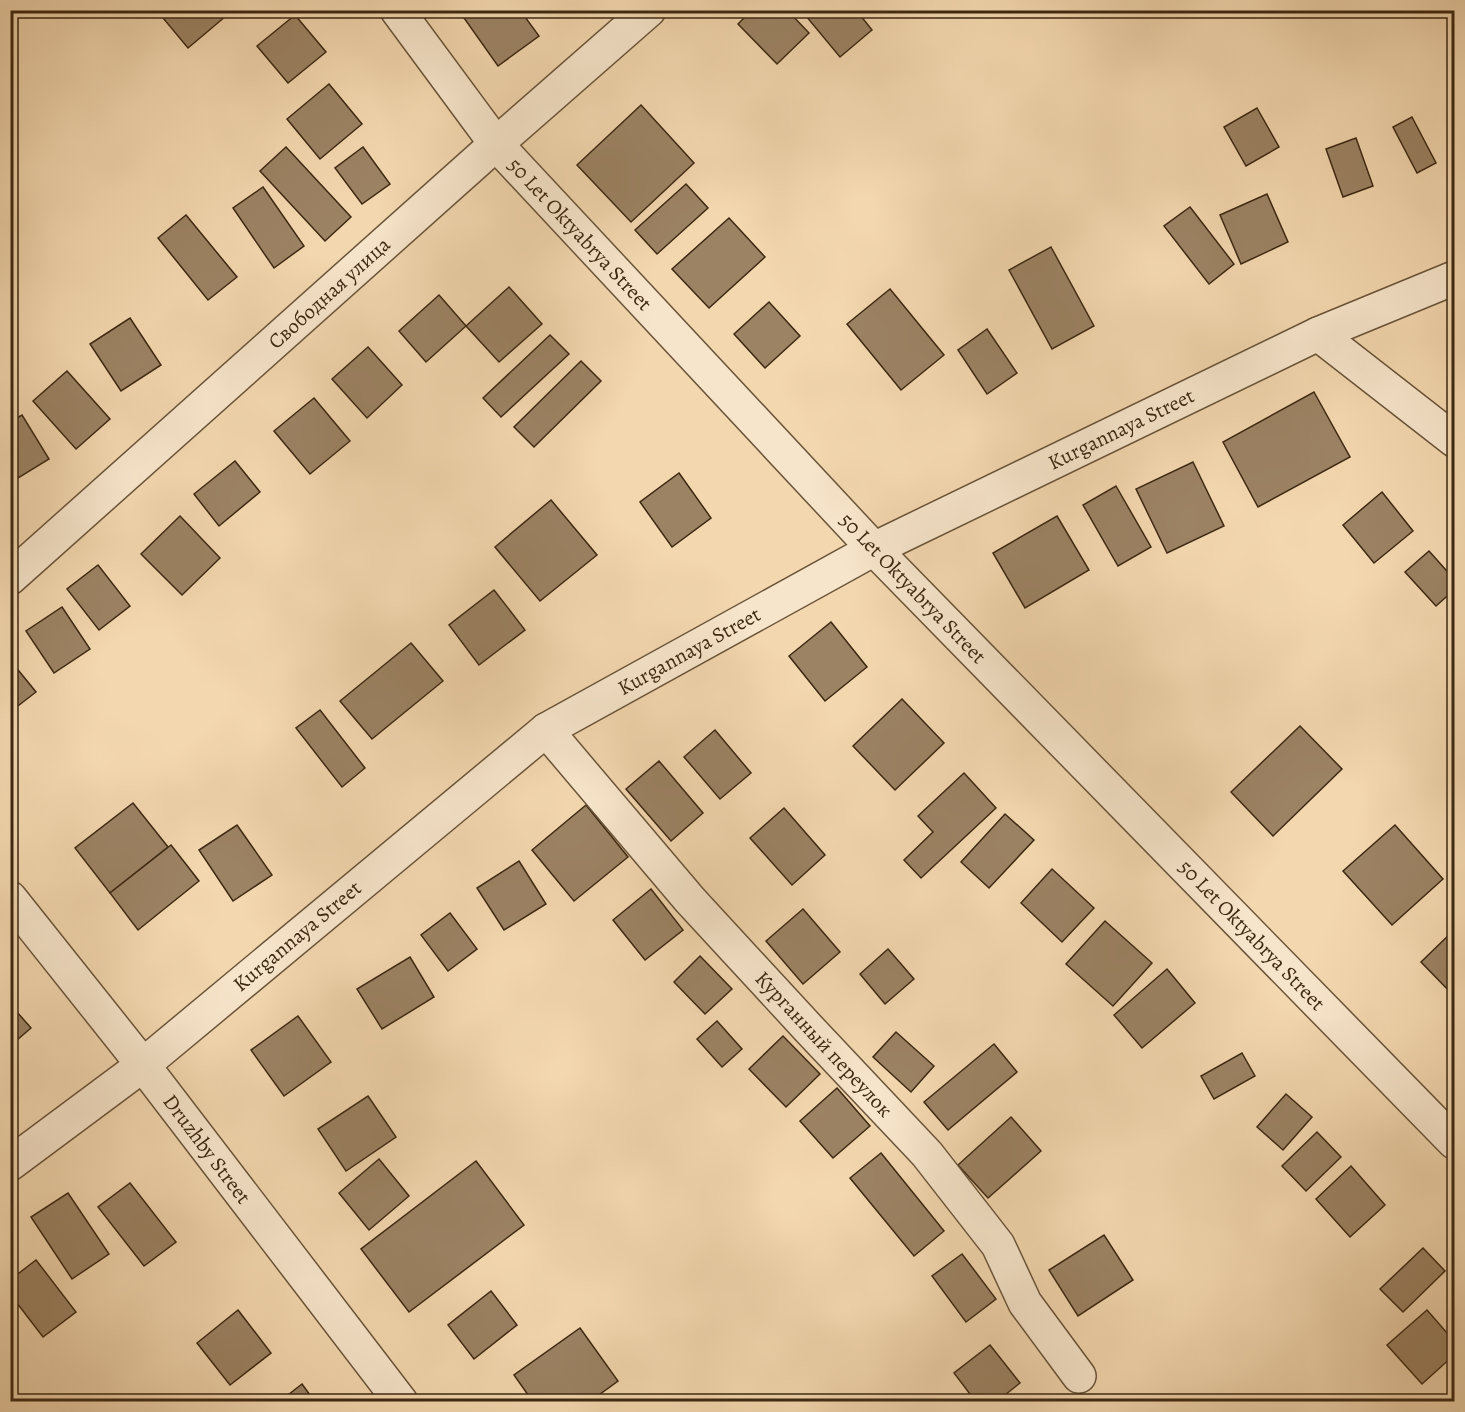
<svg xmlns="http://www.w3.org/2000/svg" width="1465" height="1412" viewBox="0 0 1465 1412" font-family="Alegreya,serif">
<rect width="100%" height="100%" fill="#f3d7af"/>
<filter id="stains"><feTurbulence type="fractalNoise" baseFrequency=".00333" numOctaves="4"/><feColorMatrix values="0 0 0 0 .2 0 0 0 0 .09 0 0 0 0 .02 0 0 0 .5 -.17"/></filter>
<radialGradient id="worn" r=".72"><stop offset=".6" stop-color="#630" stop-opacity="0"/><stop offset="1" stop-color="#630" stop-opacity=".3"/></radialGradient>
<g fill="#9c8364" stroke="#3d2812" stroke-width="1.5">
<polygon points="159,10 221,10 226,16 188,48 158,12"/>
<polygon points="475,10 520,10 539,36 498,66 464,18"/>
<polygon points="752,10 787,10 809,33 777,64 738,24"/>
<polygon points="801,10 856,10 872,30 840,57"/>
<polygon points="295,15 326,52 288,83 257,46"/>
<polygon points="329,84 362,124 320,159 287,119"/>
<polygon points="641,105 694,163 631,222 577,165"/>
<polygon points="1257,108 1279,147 1246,166 1224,127"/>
<polygon points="1412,117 1436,163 1417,173 1393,127"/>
<polygon points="1356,138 1373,186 1343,197 1326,149"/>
<polygon points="286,147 351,217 325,241 260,171"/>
<polygon points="363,147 390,184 362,204 335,168"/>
<polygon points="686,184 708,208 657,254 635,230"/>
<polygon points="263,187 304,246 274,268 233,208"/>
<polygon points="1267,194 1288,242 1241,264 1220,215"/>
<polygon points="1190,207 1234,264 1209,284 1164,226"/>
<polygon points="186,215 237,277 208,300 158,238"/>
<polygon points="729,218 765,257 709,308 672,269"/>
<polygon points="1051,247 1094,326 1052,349 1009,270"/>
<polygon points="509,287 542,324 499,362 466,326"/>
<polygon points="890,289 944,355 901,390 847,324"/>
<polygon points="439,295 466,326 426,362 399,331"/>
<polygon points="769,302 800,336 765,368 734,334"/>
<polygon points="130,318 161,365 121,391 90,344"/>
<polygon points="987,329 1017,373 987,394 958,350"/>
<polygon points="550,335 569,354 501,417 483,398"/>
<polygon points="368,347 402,385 367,418 332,379"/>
<polygon points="581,361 601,381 534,447 514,427"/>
<polygon points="67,371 110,419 76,449 33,401"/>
<polygon points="1314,392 1350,457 1258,507 1223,442"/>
<polygon points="314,398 350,441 310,474 274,431"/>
<polygon points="22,415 49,459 10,483 10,422"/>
<polygon points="235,461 260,492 219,526 194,494"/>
<polygon points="1193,462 1224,526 1167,553 1136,489"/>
<polygon points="679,473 711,518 672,547 640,502"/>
<polygon points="1116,486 1151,547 1118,566 1083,505"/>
<polygon points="1382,492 1413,531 1374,563 1343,525"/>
<polygon points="551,500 597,555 540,601 495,547"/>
<polygon points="180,516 220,558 182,595 141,554"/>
<polygon points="1057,516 1089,570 1025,608 993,553"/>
<polygon points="1429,551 1454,579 1454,590 1436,606 1405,572"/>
<polygon points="98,565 130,606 99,630 67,589"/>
<polygon points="494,590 525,630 479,665 449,625"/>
<polygon points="62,607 90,649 54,673 26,631"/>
<polygon points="831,622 867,667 825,701 789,656"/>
<polygon points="411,643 443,681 372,739 340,701"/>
<polygon points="10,660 36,692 10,712"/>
<polygon points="902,699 944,743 895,790 853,746"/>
<polygon points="320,710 365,768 342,787 296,728"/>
<polygon points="1300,726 1342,769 1273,836 1231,792"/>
<polygon points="715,730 751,773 720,799 684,757"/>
<polygon points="659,761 703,813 671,841 626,789"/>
<polygon points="964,773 996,808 921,878 904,860 933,832 918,816"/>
<polygon points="133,803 168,847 110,893 75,848"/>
<polygon points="586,805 628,857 574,901 532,850"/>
<polygon points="784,808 825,855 792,885 750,838"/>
<polygon points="1005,814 1034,840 989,888 961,862"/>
<polygon points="237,825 272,875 233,901 199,850"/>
<polygon points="1395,825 1443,879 1392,925 1343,871"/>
<polygon points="171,845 199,881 138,930 110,893"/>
<polygon points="519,861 546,904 504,930 477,888"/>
<polygon points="1052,869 1094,908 1062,942 1021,903"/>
<polygon points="651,889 683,930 645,960 613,920"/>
<polygon points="803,909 840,952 803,984 766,941"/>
<polygon points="450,913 477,949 448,971 421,935"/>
<polygon points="1105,921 1152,963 1113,1006 1066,964"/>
<polygon points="1454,930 1454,993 1453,995 1421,962"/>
<polygon points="888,949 914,979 885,1004 860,974"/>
<polygon points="700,956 732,989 705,1014 674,982"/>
<polygon points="410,957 434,997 382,1029 357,989"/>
<polygon points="1167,969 1195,1003 1142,1048 1114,1015"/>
<polygon points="10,1004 31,1028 10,1046"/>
<polygon points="298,1016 331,1062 284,1096 251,1050"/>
<polygon points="717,1021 742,1049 722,1067 697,1039"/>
<polygon points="896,1032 934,1066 911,1092 873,1057"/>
<polygon points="783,1036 820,1074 786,1107 749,1069"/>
<polygon points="994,1044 1017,1072 948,1130 924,1102"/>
<polygon points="1242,1053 1255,1076 1214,1099 1201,1076"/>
<polygon points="837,1088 870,1126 833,1158 800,1121"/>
<polygon points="1286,1094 1312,1117 1283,1150 1257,1127"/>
<polygon points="368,1096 396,1137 346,1171 318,1129"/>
<polygon points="1011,1117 1041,1151 988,1198 958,1165"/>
<polygon points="1317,1132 1341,1157 1306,1191 1282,1166"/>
<polygon points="881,1153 944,1231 914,1256 850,1178"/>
<polygon points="379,1159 409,1196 369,1230 339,1193"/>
<polygon points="476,1161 524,1225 409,1312 361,1249"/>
<polygon points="1351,1166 1385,1205 1350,1237 1316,1199"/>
<polygon points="130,1183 176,1242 144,1266 98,1207"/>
<polygon points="68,1193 109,1254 72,1279 31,1217"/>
<polygon points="1104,1235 1133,1280 1078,1316 1049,1270"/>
<polygon points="1423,1248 1445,1271 1403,1312 1380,1289"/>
<polygon points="962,1254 996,1299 966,1322 932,1276"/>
<polygon points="36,1260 76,1312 43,1337 10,1294 10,1280"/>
<polygon points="491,1291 517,1325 474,1359 448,1325"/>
<polygon points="238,1310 271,1353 230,1385 197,1343"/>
<polygon points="1427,1310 1454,1341 1454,1355 1422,1384 1387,1345"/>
<polygon points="580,1328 618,1381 589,1402 533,1402 514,1375"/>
<polygon points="990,1345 1020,1383 996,1402 976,1402 954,1373"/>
<polygon points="302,1384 315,1402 279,1402"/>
</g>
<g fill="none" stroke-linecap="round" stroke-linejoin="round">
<g stroke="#6a5439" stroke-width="36">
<g id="minor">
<polyline points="397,10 496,144 874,549 1454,1142"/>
<polyline points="1318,334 1454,440"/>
<polyline points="10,578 496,144 649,10"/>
<polyline points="546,730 690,900 809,1029 927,1154 998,1245 1025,1303 1079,1376"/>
<polyline points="10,898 143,1065 401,1402"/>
<polyline points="10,1164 143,1065 546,730 874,549 1318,334 1454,278"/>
</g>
</g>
<use href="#minor" stroke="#f7e5cb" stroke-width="33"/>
</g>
<g text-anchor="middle" stroke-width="4.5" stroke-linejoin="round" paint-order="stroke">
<g font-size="21" fill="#3d2812" stroke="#f7e5cb">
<text transform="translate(580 234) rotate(47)" y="7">50 Let Oktyabrya Street</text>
<text transform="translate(329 293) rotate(-42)" y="7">Свободная улица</text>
<text transform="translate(1121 429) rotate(-26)" y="7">Kurgannaya Street</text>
<text transform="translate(913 588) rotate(46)" y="7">50 Let Oktyabrya Street</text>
<text transform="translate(689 651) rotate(-29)" y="7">Kurgannaya Street</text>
<text transform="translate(1252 935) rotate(46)" y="7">50 Let Oktyabrya Street</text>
<text transform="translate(297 936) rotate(-40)" y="7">Kurgannaya Street</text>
<text transform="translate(824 1044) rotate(47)" y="7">Курганный переулок</text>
<text transform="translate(207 1149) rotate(53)" y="7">Druzhby Street</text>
</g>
</g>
<rect width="1465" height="1412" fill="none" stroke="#f3d7af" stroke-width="36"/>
<rect x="12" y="12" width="1441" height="1388" fill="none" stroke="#3d2812" stroke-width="3"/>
<rect x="18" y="18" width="1429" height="1376" fill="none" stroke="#3d2812" stroke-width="1.5"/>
<rect width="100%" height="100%" filter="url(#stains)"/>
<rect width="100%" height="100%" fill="url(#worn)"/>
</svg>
